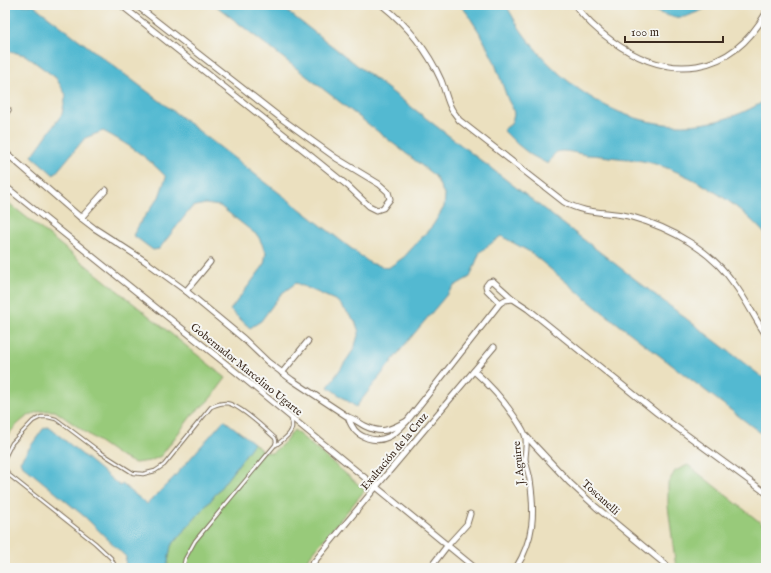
<svg xmlns="http://www.w3.org/2000/svg" width="771" height="573" viewBox="0 0 771 573" font-family="'IM FELL English',serif">
<rect width="100%" height="100%" fill="#f6f6f2"/>
<filter id="ink" filterUnits="userSpaceOnUse"><feTurbulence type="fractalNoise" baseFrequency=".025" numOctaves="2"/><feDisplacementMap in="SourceGraphic" scale="8" xChannelSelector="R" yChannelSelector="G"/><feConvolveMatrix kernelMatrix="1 2 1 2 8 2 1 2 1" color-interpolation-filters="sRGB"/></filter>
<filter id="wash" filterUnits="userSpaceOnUse"><feTurbulence type="fractalNoise" baseFrequency=".012" numOctaves="4" result="noise"/><feDisplacementMap in="SourceGraphic" scale="16" xChannelSelector="R" yChannelSelector="G"/><feGaussianBlur stdDeviation="0.9" result="paint"/><feColorMatrix in="noise" values="0 0 0 0 0 0 0 0 0 0 0 0 0 0 0 0 0 1.4 0 .05"/><feComposite in="paint" operator="in"/></filter>
<g filter="url(#wash)">
<rect width="100%" height="100%" fill="#ebe0bf"/>
<g fill="#98ca7a" stroke="#6a7a4c">
<path d="M5,200L226,378L214,394L207,402L192,415L161,456L150,461L135,463L121,457L55,411C30,409 21,420 5,438Z"/>
<polygon points="294,430 365,490 300,568 167,568 171,546 211,500 238,465 254,443 262,451 272,453 285,442"/>
<polygon points="688,465 766,527 766,568 676,568 668,506 668,483 675,471"/>
</g>
<g fill="#53b9d1" stroke="#477278">
<path d="M5,5H33L164,104L370,263L388,268L404,257L433,225L444,207L445,196L435,176L215,5H279L766,380V437L596,307L530,252L501,236L480,252L470,277L454,286L403,347L356,407L328,387L354,349L359,332L355,321L337,301L296,283L281,294L261,321L250,328L230,310L264,265L266,252L258,236L220,206L205,204L192,207L159,249L153,250L133,235L142,220L159,197L166,177C148,157 126,143 103,131L85,138L54,175L32,156L62,114L66,95L56,78L25,55L5,50Z"/>
<path d="M460,5H506C512,15 518,27 525,36C583,113 678,155 766,100V235C737,202 691,173 648,162C638,160 628,159 618,158C607,157 598,155 587,155C579,154 564,149 557,152C553,154 551,160 548,164L531,155L517,144L503,130L511,124L514,115L513,109L508,100L494,61L481,35L467,13Z"/>
<path d="M643,5H709C706,9 700,11 695,13C692,14 687,17 683,17C671,19 653,11 643,5Z"/>
<polygon points="224,420 254,443 238,465 211,500 171,546 167,568 125,568 126,557 85,517 21,464 20,461 43,429 47,427 50,428 120,486 122,484 147,504 174,477"/>
</g>
</g>
<g filter="url(#ink)">
<g fill="none" stroke-linecap="round" stroke-linejoin="round">
<g stroke="#796a56" stroke-width="4.5">
<g id="service">
<path d="M276,445C284,439 296,432 291,420"/>
<path d="M5,457L12,443L33,421L41,417H48L56,419L100,452L133,473L143,474L155,471L164,465L211,407C216,405 220,403 226,403C239,404 265,429 275,438L276,441L275,445L195,541L185,559L183,568"/>
<polyline points="5,468 9,475 95,543 111,558 114,564 115,568"/>
</g>
</g>
<g stroke="#796a56" stroke-width="7">
<g id="minor">
<polyline points="121,5 306,152 348,186 369,206 377,210 383,208 390,199 388,192 379,184 336,158 282,119 136,5"/>
<path d="M382,5C407,25 428,51 441,80C445,90 447,101 452,110C454,113 457,116 459,120L564,202C586,215 609,211 632,217C672,228 712,251 735,285C747,301 755,319 766,335"/>
<path d="M575,5C585,19 598,31 612,41C669,82 730,76 766,13"/>
<polyline points="5,114 8,110"/>
<path d="M5,152L81,218L94,228L145,261L186,291L244,339L268,362L292,380L348,417C355,419 359,423 365,426C383,435 391,429 407,421C401,427 396,434 388,437C376,443 358,438 352,426C350,423 349,420 348,417"/>
<polyline points="5,186 236,372 475,568"/>
<polyline points="81,218 106,190"/>
<polyline points="186,291 210,262"/>
<polyline points="500,303 487,290 486,286 489,282 493,281 513,299 528,309 657,413 766,493"/>
<path d="M474,371C490,385 504,401 516,419C519,424 523,429 525,435C528,442 525,452 525,459C526,466 529,473 530,480C535,513 534,539 516,568"/>
<polyline points="282,373 308,341"/>
<polyline points="407,421 500,303 505,300 513,299"/>
<polyline points="526,436 570,483 596,507 666,565 666,568"/>
<polyline points="309,568 376,487 494,347"/>
<polyline points="430,568 447,546 467,524 470,514"/>
</g>
</g>
<use href="#service" stroke="#fff" stroke-width="2.5"/>
<use href="#minor" stroke="#fff" stroke-width="5"/>
</g>
</g>
<g text-anchor="middle" stroke-width="4" stroke-linejoin="round" paint-order="stroke">
<g font-size="11" fill="#3b2a1e" stroke="#f6f6f2">
<text transform="translate(247 369) rotate(39)" y="4">Gobernador Marcelino Ugarte</text>
<text transform="translate(394 451) rotate(-50)" y="4">Exaltación de la Cruz</text>
<text transform="translate(518 463) rotate(-96)" y="4">J. Aguirre</text>
<text transform="translate(601 497) rotate(42)" y="4">Toscanelli</text>
</g>
</g>
<rect width="771" height="573" fill="none" stroke="#f6f6f2" stroke-width="20"/>
<path d="M625 36v6h98v-6" fill="none" stroke="#3b2a1e" stroke-width="2"/>
<text x="631" y="36" font-size="12" fill="#3b2a1e" stroke="#f6f6f2" stroke-width="3" paint-order="stroke">100 m</text>
</svg>
